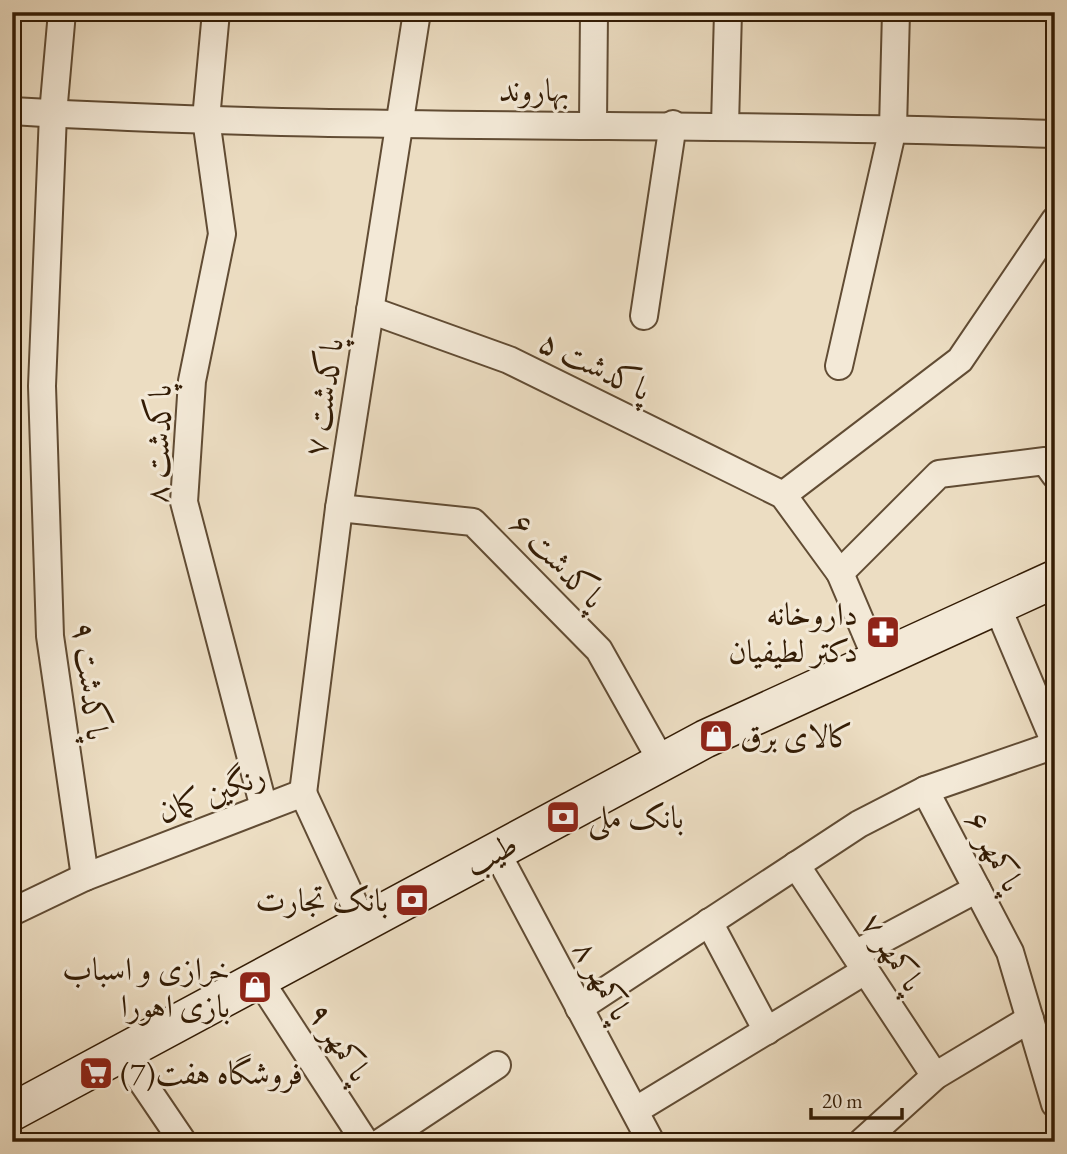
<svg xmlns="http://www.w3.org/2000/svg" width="1067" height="1154" viewBox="0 0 1067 1154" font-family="'EB Garamond',Amiri,serif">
<rect width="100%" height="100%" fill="#ecddc2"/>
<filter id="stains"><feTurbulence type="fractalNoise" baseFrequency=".00286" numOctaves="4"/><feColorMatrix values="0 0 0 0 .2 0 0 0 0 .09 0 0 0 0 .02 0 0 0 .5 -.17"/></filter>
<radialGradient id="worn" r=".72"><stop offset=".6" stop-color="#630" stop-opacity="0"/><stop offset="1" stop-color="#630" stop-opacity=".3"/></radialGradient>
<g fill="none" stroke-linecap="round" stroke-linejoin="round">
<g stroke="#614c34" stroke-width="30">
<g id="minor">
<polyline points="62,12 53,114 42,386 50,636 85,877"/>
<polyline points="216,12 206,119 222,234 192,381 184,502 264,808"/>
<path d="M12,111C359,132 708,121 1055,134"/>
<polyline points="593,124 594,12"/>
<polyline points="725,125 728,12"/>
<polyline points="370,310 509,360 783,495 840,573 877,660"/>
<polyline points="644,316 673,124"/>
<polyline points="839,366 893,128 896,12"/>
<polyline points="783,495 960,360 1055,220"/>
<polyline points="339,508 473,522 599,650 662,762"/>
<polyline points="840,573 939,474 1045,461 1055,475"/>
<polyline points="997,606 1055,743"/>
<polyline points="925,790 1010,952 1055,1104"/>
<polyline points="303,793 339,508 417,12"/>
<polyline points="496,851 651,1142"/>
<polyline points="796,865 935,1076"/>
<polyline points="12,912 85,877 303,793 363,923"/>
<polyline points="709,922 767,1031"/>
<polyline points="855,954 977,889"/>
<polyline points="259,979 365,1142"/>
<polyline points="579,1008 859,824 925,790 1055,745"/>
<polyline points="122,1052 183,1142"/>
<polyline points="636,1110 865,971"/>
<polyline points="381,1142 497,1065"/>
<polyline points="862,1142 935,1076 1030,1019"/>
</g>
</g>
<g stroke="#331c05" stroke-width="40">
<polyline id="secondary" points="12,1112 705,739 1055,579"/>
</g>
<use href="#minor" stroke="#f3e9d7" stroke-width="26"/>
<use href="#secondary" stroke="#f3e9d7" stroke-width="37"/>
</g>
<defs>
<g id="pharmacy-square" transform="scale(1.75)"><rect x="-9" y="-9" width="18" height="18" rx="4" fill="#8f2418" stroke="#f3e9d7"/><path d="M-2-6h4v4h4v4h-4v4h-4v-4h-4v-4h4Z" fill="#fff"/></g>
<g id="shop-square" transform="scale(1.75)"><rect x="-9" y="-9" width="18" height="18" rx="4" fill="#8f2418" stroke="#f3e9d7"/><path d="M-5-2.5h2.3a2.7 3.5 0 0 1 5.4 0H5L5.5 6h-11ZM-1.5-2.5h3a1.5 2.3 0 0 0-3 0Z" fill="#fff"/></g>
<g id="bank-square" transform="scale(1.75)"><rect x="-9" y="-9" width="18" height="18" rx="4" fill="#8f2418" stroke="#f3e9d7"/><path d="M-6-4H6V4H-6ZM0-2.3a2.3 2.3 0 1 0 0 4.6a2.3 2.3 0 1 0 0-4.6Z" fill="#fff"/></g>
<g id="supermarket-square" transform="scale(1.75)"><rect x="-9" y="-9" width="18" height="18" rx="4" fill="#8f2418" stroke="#f3e9d7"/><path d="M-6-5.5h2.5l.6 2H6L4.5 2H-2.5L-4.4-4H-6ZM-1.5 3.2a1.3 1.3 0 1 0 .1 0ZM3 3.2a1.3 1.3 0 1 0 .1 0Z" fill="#fff"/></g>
</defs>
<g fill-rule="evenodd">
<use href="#pharmacy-square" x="883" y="632"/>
<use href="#shop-square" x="716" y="736"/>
<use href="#bank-square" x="563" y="817"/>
<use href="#bank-square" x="412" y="900"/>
<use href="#shop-square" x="255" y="987"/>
<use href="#supermarket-square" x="96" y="1073"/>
</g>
<g text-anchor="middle" stroke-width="6" stroke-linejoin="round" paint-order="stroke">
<g font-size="32" fill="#331c05" stroke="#f3e9d7">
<text x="534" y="101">بهاروند</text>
<text transform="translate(595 365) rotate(26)" y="11">پاکدشت ۵</text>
<text transform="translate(323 397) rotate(-81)" y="11">پاکدشت ۷</text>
<text transform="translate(158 444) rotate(-88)" y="11">پاکدشت ۸</text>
<text transform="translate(558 560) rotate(46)" y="11">پاکدشت ۶</text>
<text transform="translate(91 681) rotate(83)" y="11">پاکدشت ۹</text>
<text transform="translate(211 793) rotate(-21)" y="11">رنگین کمان</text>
<text transform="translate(995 851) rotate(62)" y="11">پاکمهر ۶</text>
<text transform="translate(491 854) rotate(-28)" y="11">طیب</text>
<text transform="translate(893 952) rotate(57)" y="11">پاکمهر ۷</text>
<text transform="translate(603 980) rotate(61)" y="11">پاکمهر ۸</text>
<text transform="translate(340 1042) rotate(57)" y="11">پاکمهر ۹</text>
</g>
<g font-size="32" fill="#331c05" stroke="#f3e9d7" text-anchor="end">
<text x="858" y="625">داروخانه<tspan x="858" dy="37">دکتر لطیفیان</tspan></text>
<text x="740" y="747" text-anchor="start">کالای برق</text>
<text x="588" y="828" text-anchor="start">بانک ملی</text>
<text x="388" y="911">بانک تجارت</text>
<text x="230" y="980">خرازی و اسباب<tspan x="230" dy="37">بازی اهورا</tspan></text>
<text x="120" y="1084" text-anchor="start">فروشگاه هفت(7)</text>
</g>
</g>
<rect width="1067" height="1154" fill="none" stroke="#ecddc2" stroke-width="42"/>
<rect x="14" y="14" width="1039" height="1126" fill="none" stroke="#331c05" stroke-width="3.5"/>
<rect x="21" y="21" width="1025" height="1112" fill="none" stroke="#331c05" stroke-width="2"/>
<path d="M811 1108v10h91v-10" fill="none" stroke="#331c05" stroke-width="3.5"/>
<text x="822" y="1108" font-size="21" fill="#331c05" stroke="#f3e9d7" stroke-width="5" paint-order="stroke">20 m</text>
<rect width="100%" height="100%" filter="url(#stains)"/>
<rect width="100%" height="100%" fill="url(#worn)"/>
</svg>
